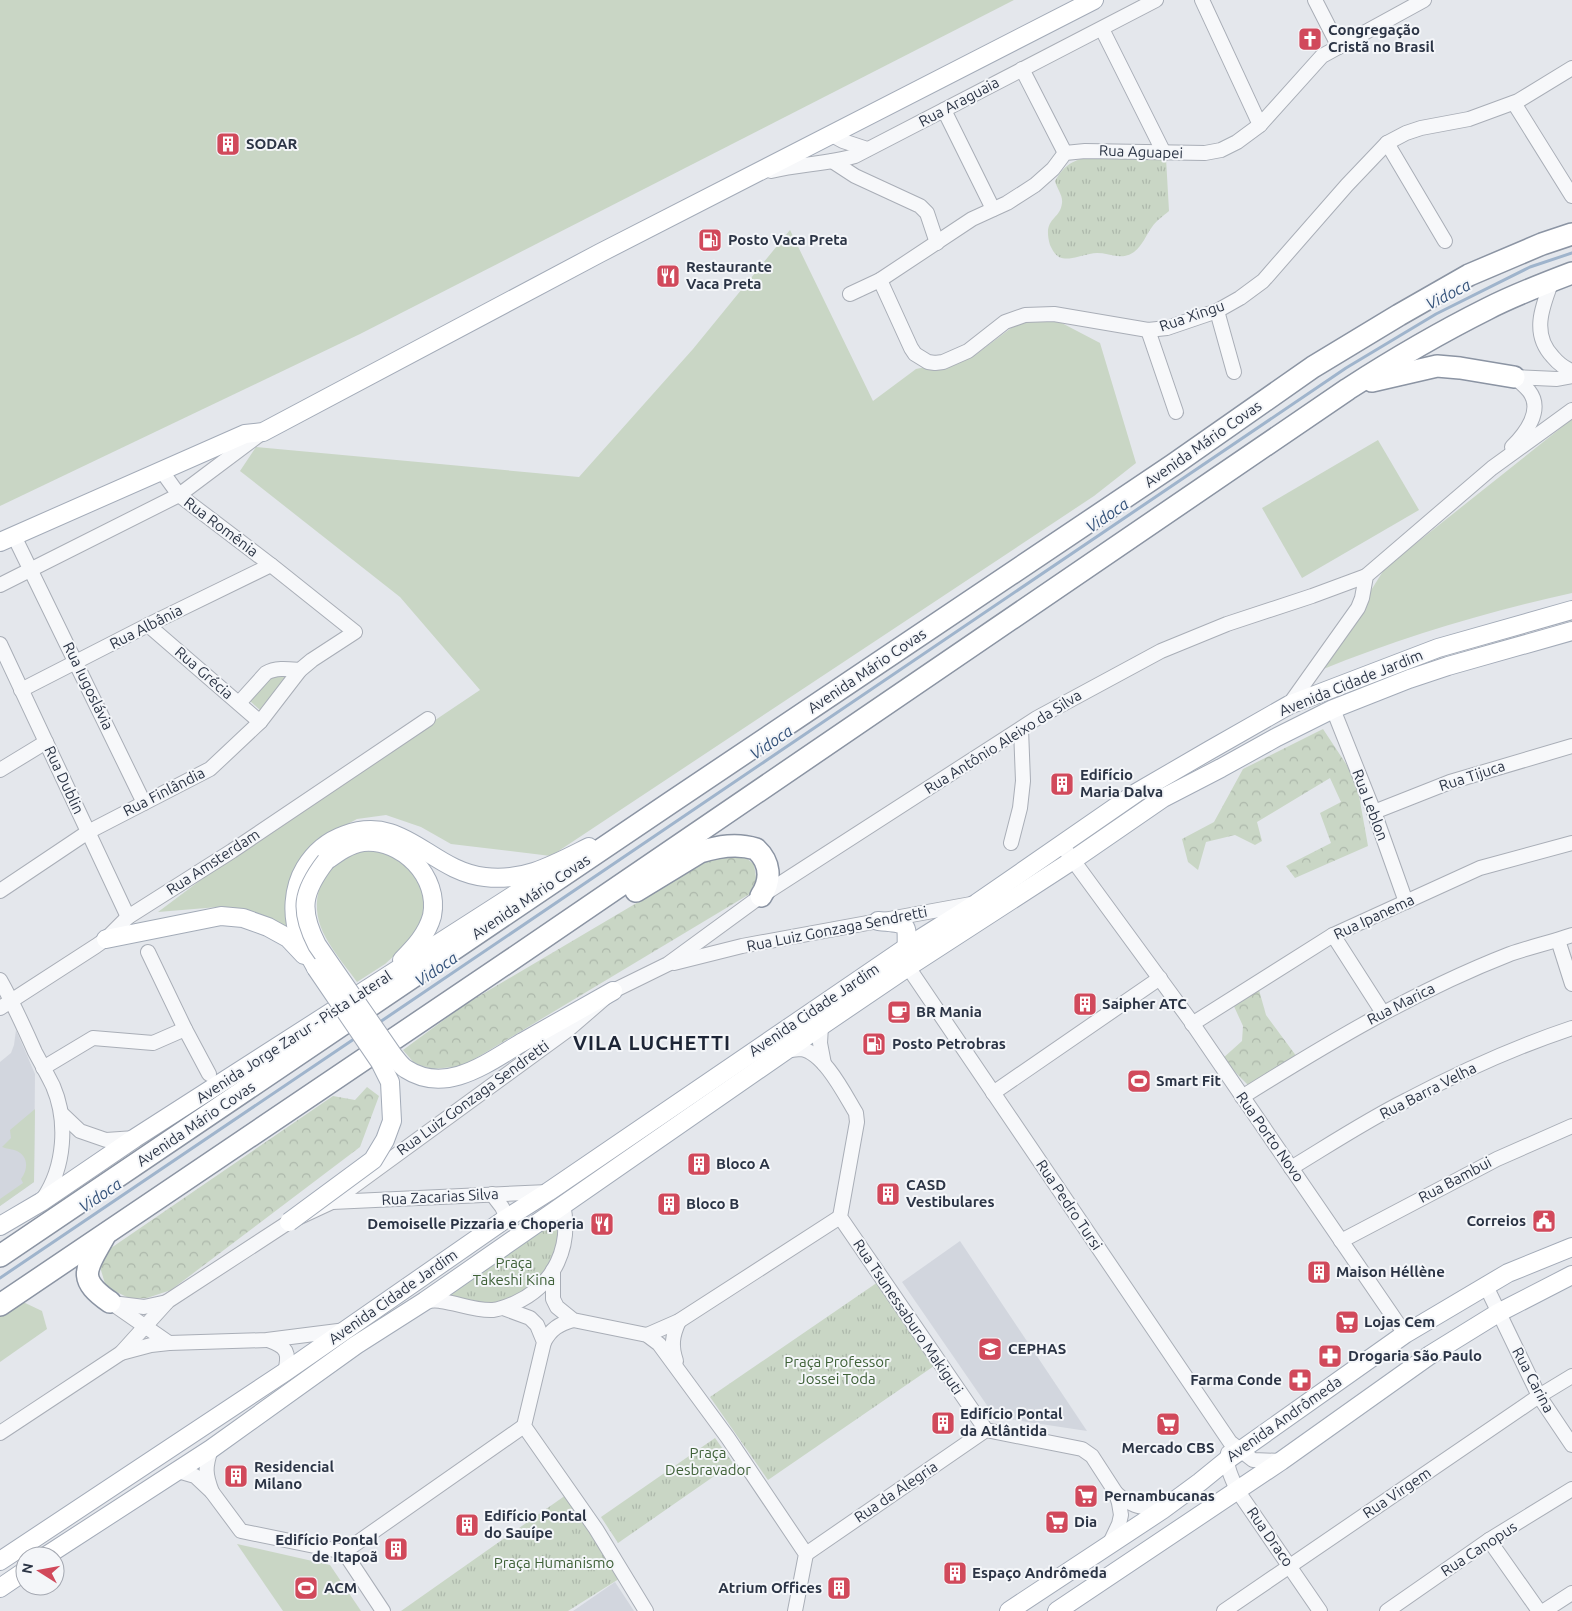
<svg xmlns="http://www.w3.org/2000/svg" width="1572" height="1611" viewBox="0 0 1572 1611" font-family="Ubuntu,sans-serif">
<defs>
<pattern id="forest-crowns" width="20" height="18" patternUnits="userSpaceOnUse" patternTransform="scale(1.25)"><rect width="20" height="18" fill="#c9d6c5"/><path d="M2 6a3 3 0 1 1 6 0M12 15a3 3 0 1 1 6 0" fill="none" stroke="#adb8ab"/></pattern>
<pattern id="park-tufts" width="24" height="20" patternUnits="userSpaceOnUse" patternTransform="scale(1.25)"><rect width="24" height="20" fill="#c9d6c5"/><path d="M3 7l-1-3M5 7V3M7 7l1-3M15 17l-1-3M17 17v-4M19 17l1-3" fill="none" stroke="#adb8ab"/></pattern>
</defs>
<rect width="100%" height="100%" fill="#e4e7ec"/>
<g fill="#d2d6de">
<polygon points="16,1030 35,1074 34,1182 0,1206 0,1062 11,1053 14,1045"/>
<polygon points="960,1241 1087,1431 995,1417 902,1282"/>
<polygon points="615,1582 634,1611 573,1611"/>
</g>
<g fill="#c9d6c5">
<polygon points="0,0 1014,0 360,334 0,506"/>
<polygon points="790,230 873,401 916,369 974,356 1019,322 1056,320 1100,343 1136,463 1094,496 551,856 451,844 421,827 386,815 357,819 323,837 291,930 249,911 218,907 158,912 234,855 480,690 400,597 240,471 256,447 579,477 693,349"/>
<path d="M1572,419V593C1486,612 1402,637 1321,670L1385,568Z"/>
<polygon points="1378,440 1419,510 1302,578 1262,508"/>
<polygon points="291,674 261,711 249,700 272,675"/>
<path d="M363,850L389,852L412,867L426,900L421,927L406,945L385,964L357,982C347,968 334,953 326,938C309,907 316,876 345,857C350,853 358,852 363,850Z"/>
<path d="M35,1109L34,1182L0,1206V1199L23,1183L21,1179C28,1170 29,1157 17,1151C12,1149 7,1149 2,1147L11,1138L10,1130Z"/>
<polygon points="21,1301 42,1311 47,1329 0,1362 0,1315"/>
<polygon points="237,1544 330,1565 361,1611 283,1611"/>
</g>
<g fill="url(#forest-crowns)">
<polygon points="1323,729 1356,779 1368,846 1295,878 1286,866 1331,843 1320,813 1341,802 1330,778 1257,822 1262,841 1255,845 1235,835 1206,842 1198,870 1188,862 1182,839 1214,822 1243,769"/>
<polygon points="724,854 742,855 754,864 756,878 753,892 463,1066 433,1069 415,1064 403,1050 464,1005 711,859"/>
<polygon points="1259,990 1266,1015 1297,1057 1250,1087 1222,1059 1242,1041 1243,1026 1232,1002"/>
<polygon points="367,1087 379,1096 360,1147 171,1290 147,1298 131,1299 106,1287 100,1267 111,1248 333,1096 355,1100"/>
</g>
<g fill="url(#park-tufts)">
<path d="M1091,156L1166,158L1169,211C1163,216 1156,221 1152,227C1146,235 1143,245 1134,252C1121,261 1111,253 1097,253C1086,253 1070,262 1059,257C1054,254 1052,249 1050,245C1042,217 1060,221 1062,203C1063,195 1057,189 1055,181C1065,164 1072,161 1091,156Z"/>
<polygon points="563,1204 553,1270 503,1308 439,1300"/>
<polygon points="878,1282 934,1366 768,1480 710,1397"/>
<polygon points="715,1438 733,1463 618,1543 601,1517"/>
<polygon points="566,1495 622,1577 568,1611 401,1611"/>
</g>
<g fill="none" stroke-linecap="round" stroke-linejoin="round">
<g stroke="#9fb4cc" stroke-width="3">
<polyline points="377,1024 1346,368 1436,314 1530,267 1572,253"/>
<polyline points="0,1278 357,1037"/>
</g>
<g stroke="#a9aeb7" stroke-width="16">
<g id="minor">
<polyline points="1202,0 1260,125"/>
<polyline points="1315,0 1339,47"/>
<polyline points="1102,29 1164,153"/>
<polyline points="1022,69 1065,153"/>
<polyline points="1514,103 1572,196"/>
<polyline points="944,110 993,209"/>
<polyline points="832,135 843,141 867,149"/>
<polyline points="1387,143 1445,241"/>
<polyline points="832,161 855,176 920,206 927,213 937,243"/>
<path d="M771,171C799,164 828,164 855,156L1156,0"/>
<polyline points="880,280 911,348 915,354 928,362 935,363 943,362 968,351 1005,322 1025,315 1054,314 1148,330 1167,328 1217,311 1240,298 1263,281 1347,185 1387,143 1406,133 1421,128 1469,119 1518,101 1572,68"/>
<path d="M1552,281C1542,307 1531,334 1553,357C1558,363 1564,368 1572,371"/>
<polyline points="850,294 880,280 972,219 1007,203 1035,185 1053,169 1065,153 1085,151 1205,153 1221,150 1237,142 1260,125 1322,56 1424,0"/>
<polyline points="1217,311 1234,372"/>
<polyline points="1148,330 1176,412"/>
<polyline points="1514,377 1557,379 1572,376"/>
<path d="M1512,447C1525,434 1544,410 1529,391C1525,386 1519,381 1514,377"/>
<polyline points="14,536 144,803"/>
<polyline points="0,585 179,495 263,432"/>
<polyline points="148,625 260,722"/>
<polyline points="0,644 128,917"/>
<polyline points="21,690 148,625 271,565"/>
<path d="M239,703L266,673C276,667 289,669 300,670"/>
<polyline points="1289,705 1358,608 1362,598 1366,576 1492,468 1572,410"/>
<polyline points="1333,709 1374,812 1406,902"/>
<polyline points="0,770 46,742"/>
<polyline points="1374,812 1450,782 1572,746"/>
<polyline points="1011,843 1020,808 1023,781 1021,729"/>
<polyline points="1067,852 1190,1020 1405,1334"/>
<polyline points="0,891 88,832 210,769 260,722 300,670 312,660 355,632 271,565 179,495 161,470"/>
<polyline points="1333,935 1383,1013"/>
<polyline points="1558,940 1572,984"/>
<polyline points="148,952 185,1029 209,1074"/>
<polyline points="674,963 742,946 971,904"/>
<polyline points="908,967 1230,1442 1253,1460 1281,1461"/>
<path d="M0,980C13,1003 24,1027 35,1052C41,1063 47,1074 53,1086C68,1121 65,1167 43,1199"/>
<polyline points="0,1008 96,946 106,939 128,917 232,851 428,719"/>
<polyline points="1192,1024 1333,935 1480,868 1572,843"/>
<polyline points="821,1026 820,1043 824,1064"/>
<path d="M789,1050C793,1050 797,1049 801,1049C824,1052 845,1095 856,1113L857,1122L840,1217L986,1430L1082,1449L1092,1456L1116,1493L1119,1503L1121,1515L1119,1524L1110,1543"/>
<polyline points="43,1068 93,1038 153,1043 185,1029"/>
<polyline points="993,1093 1160,978"/>
<path d="M1242,1097C1328,1043 1415,991 1510,954C1530,947 1552,942 1572,935"/>
<polyline points="61,1113 80,1131 106,1140 135,1138"/>
<path d="M1291,1168C1329,1145 1367,1120 1407,1100C1460,1072 1515,1047 1572,1028"/>
<polyline points="492,1194 502,1207 507,1218"/>
<polyline points="332,1202 548,1192"/>
<polyline points="1341,1241 1497,1159 1572,1126"/>
<polyline points="553,1270 553,1299 557,1307 573,1320 647,1335 659,1344 728,1438 806,1554 795,1611"/>
<polyline points="1486,1286 1539,1396 1572,1445"/>
<path d="M425,1301C430,1301 435,1300 440,1301C458,1303 474,1311 493,1310C501,1309 508,1306 515,1303C555,1285 572,1246 563,1204"/>
<polyline points="110,1302 169,1343"/>
<polyline points="112,1303 144,1307 167,1302"/>
<polyline points="503,1308 530,1318 537,1325 544,1342 524,1426 596,1529 646,1611"/>
<polyline points="647,1335 679,1321 840,1217"/>
<path d="M268,1340C287,1347 290,1352 285,1372"/>
<path d="M544,1342C551,1329 559,1324 573,1320"/>
<polyline points="121,1353 151,1345 169,1343 267,1340 346,1330"/>
<path d="M676,1361C671,1346 672,1336 679,1321"/>
<polyline points="0,1433 121,1353 168,1301 289,1222 332,1202 569,1029 613,991 668,964 761,896 1037,718 1161,651 1227,624 1312,596 1366,576"/>
<path d="M1228,1453C1225,1466 1232,1478 1237,1490L1320,1611"/>
<path d="M178,1471L195,1476L212,1492C205,1474 205,1467 211,1449"/>
<polyline points="212,1492 241,1531 344,1552 383,1611"/>
<path d="M1116,1493C1131,1507 1142,1507 1162,1510"/>
<polyline points="1489,1540 1539,1611"/>
<polyline points="344,1552 524,1426"/>
<polyline points="806,1554 986,1430"/>
<polyline points="1224,1611 1539,1396 1572,1376"/>
<polyline points="1387,1611 1489,1540 1572,1489"/>
<polyline points="1544,1611 1572,1593"/>
</g>
</g>
<g stroke="#a3abb8" stroke-width="20">
<g id="major">
<polyline points="0,542 245,434 263,432 600,253 1094,0"/>
<path d="M326,861C337,853 349,844 363,842C402,838 440,877 432,916C427,934 415,947 402,960"/>
<path d="M878,921C914,924 905,924 907,955"/>
<polyline points="106,939 221,916 243,918 268,927 288,938 304,955"/>
<path d="M316,968C311,958 304,948 300,938C291,916 293,888 305,868C314,853 328,841 345,835C404,813 430,871 485,877C524,882 555,864 589,847"/>
<polyline points="521,1043 613,991"/>
<polyline points="0,1226 41,1202 135,1138 542,877"/>
<polyline points="46,1556 211,1449 356,1345 425,1301 821,1026 908,967 1073,860 1163,798 1221,768 1277,737 1333,709 1409,679 1448,666 1572,631"/>
<polyline points="0,1561 285,1372 507,1218 548,1192 907,947 977,903 1136,793 1210,750 1289,705 1438,648 1572,610"/>
<polyline points="0,1588 25,1571"/>
<polyline points="1009,1611 1162,1510 1200,1482 1227,1460 1405,1334 1508,1273 1572,1247"/>
<polyline points="1057,1611 1281,1461 1430,1355 1498,1313 1572,1275"/>
</g>
</g>
<g stroke="#8b94a3" stroke-width="24">
<g id="highway">
<polyline points="1372,381 1437,366 1460,368 1514,377"/>
<path d="M636,891L700,852C719,846 737,843 756,849C770,862 772,879 761,896"/>
<path d="M104,1237C87,1268 75,1278 110,1302"/>
<polyline points="0,1256 670,803 1173,465 1313,367 1399,315 1469,275 1542,244 1572,234"/>
<path d="M0,1305L505,964L1348,389C1393,360 1439,333 1487,309C1514,295 1543,284 1572,273"/>
</g>
</g>
<use href="#minor" stroke="#f7f8fa" stroke-width="14"/>
<use href="#major" stroke="#fff" stroke-width="18"/>
<use href="#highway" stroke="#fff" stroke-width="21"/>
<g stroke="#a3abb8" stroke-width="20" stroke-linecap="butt">
<g id="major-bridge">
<path d="M326,861C302,892 299,910 317,945L393,1055C397,1060 401,1066 406,1069C446,1095 487,1063 521,1043"/>
<polyline points="289,1222 373,1160 385,1140 392,1121 390,1082 380,1062 316,968"/>
</g>
</g>
<use href="#major-bridge" stroke="#fff" stroke-width="18"/>
</g>
<defs>
<g id="church-square" transform="scale(1.25)"><rect x="-9" y="-9" width="18" height="18" rx="4" fill="#d1495b" stroke="#f4f6f9"/><path d="M-1.2-6h2.4v3.5h3.3v2.4h-3.3V6h-2.4V-.1h-3.3v-2.4h3.3Z" fill="#fff"/></g>
<g id="building-square" transform="scale(1.25)"><rect x="-9" y="-9" width="18" height="18" rx="4" fill="#d1495b" stroke="#f4f6f9"/><path d="M-4-6H4V6H1V3H-1V6H-4ZM-2.5-4.3h1.7v1.8h-1.7ZM.8-4.3h1.7v1.8H.8ZM-2.5-1h1.7V.8h-1.7ZM.8-1h1.7V.8H.8Z" fill="#fff"/></g>
<g id="fuel-square" transform="scale(1.25)"><rect x="-9" y="-9" width="18" height="18" rx="4" fill="#d1495b" stroke="#f4f6f9"/><path d="M-5.5-6h7V0h2V4h1.3V-2.5L3-4.5l.8-.8L6-3V5H2.5V1h-1V6h-7ZM-4.2-4.7v3.2H.2V-4.7Z" fill="#fff"/></g>
<g id="restaurant-square" transform="scale(1.25)"><rect x="-9" y="-9" width="18" height="18" rx="4" fill="#d1495b" stroke="#f4f6f9"/><path d="M-5-6h1v4h1v-4h1v4h1v-4h1v5L-1.5 .5V6h-2V.5L-5-1ZM5-6V6H3V1.5H1.5Q1.5-4 5-6Z" fill="#fff"/></g>
<g id="cafe-square" transform="scale(1.25)"><rect x="-9" y="-9" width="18" height="18" rx="4" fill="#d1495b" stroke="#f4f6f9"/><path d="M-5.5-4.5H6V0H3Q3 3.5 0 3.5H-2.5Q-5.5 3.5-5.5 0ZM3-3.2v2h1.7v-2ZM-6 4.5H4V6H-6Z" fill="#fff"/></g>
<g id="stadium-square" transform="scale(1.25)"><rect x="-9" y="-9" width="18" height="18" rx="4" fill="#d1495b" stroke="#f4f6f9"/><path d="M0-5a6.5 5 0 1 0 0 10a6.5 5 0 1 0 0-10ZM-3.5-1.8h7v3.6h-7Z" fill="#fff"/></g>
<g id="civic-square" transform="scale(1.25)"><rect x="-9" y="-9" width="18" height="18" rx="4" fill="#d1495b" stroke="#f4f6f9"/><path d="M-.6-6.5H3V-4.5H.6V-3L4-1V1h2V6H-6V1h2V-1L-.6-3ZM-1.2 2.5V6h2.4V2.5Z" fill="#fff"/></g>
<g id="supermarket-square" transform="scale(1.25)"><rect x="-9" y="-9" width="18" height="18" rx="4" fill="#d1495b" stroke="#f4f6f9"/><path d="M-6-5.5h2.5l.6 2H6L4.5 2H-2.5L-4.4-4H-6ZM-1.5 3.2a1.3 1.3 0 1 0 .1 0ZM3 3.2a1.3 1.3 0 1 0 .1 0Z" fill="#fff"/></g>
<g id="school-square" transform="scale(1.25)"><rect x="-9" y="-9" width="18" height="18" rx="4" fill="#d1495b" stroke="#f4f6f9"/><path d="M0-5L7-2L0 1L-7-2ZM-4 1L0 2.5L4 1V4Q0 6-4 4Z" fill="#fff"/></g>
<g id="pharmacy-square" transform="scale(1.25)"><rect x="-9" y="-9" width="18" height="18" rx="4" fill="#d1495b" stroke="#f4f6f9"/><path d="M-2-6h4v4h4v4h-4v4h-4v-4h-4v-4h4Z" fill="#fff"/></g>
</defs>
<g fill-rule="evenodd">
<use href="#church-square" x="1310" y="39"/>
<use href="#building-square" x="228" y="144"/>
<use href="#fuel-square" x="710" y="240"/>
<use href="#restaurant-square" x="668" y="276"/>
<use href="#building-square" x="1062" y="784"/>
<use href="#building-square" x="1085" y="1004"/>
<use href="#cafe-square" x="899" y="1012"/>
<use href="#fuel-square" x="874" y="1044"/>
<use href="#stadium-square" x="1139" y="1081"/>
<use href="#building-square" x="699" y="1164"/>
<use href="#building-square" x="888" y="1194"/>
<use href="#building-square" x="669" y="1204"/>
<use href="#civic-square" x="1544" y="1221"/>
<use href="#restaurant-square" x="602" y="1224"/>
<use href="#building-square" x="1319" y="1272"/>
<use href="#supermarket-square" x="1347" y="1322"/>
<use href="#school-square" x="990" y="1349"/>
<use href="#pharmacy-square" x="1330" y="1356"/>
<use href="#pharmacy-square" x="1300" y="1380"/>
<use href="#building-square" x="943" y="1423"/>
<use href="#supermarket-square" x="1168" y="1424"/>
<use href="#building-square" x="236" y="1476"/>
<use href="#supermarket-square" x="1086" y="1496"/>
<use href="#supermarket-square" x="1057" y="1522"/>
<use href="#building-square" x="467" y="1525"/>
<use href="#building-square" x="396" y="1549"/>
<use href="#building-square" x="955" y="1573"/>
<use href="#stadium-square" x="306" y="1588"/>
<use href="#building-square" x="839" y="1588"/>
</g>
<g text-anchor="middle" stroke-width="4" stroke-linejoin="round" paint-order="stroke">
<g font-size="15" font-weight="bold" fill="#2b3445" stroke="#f4f6f9" text-anchor="start">
<text x="1328" y="35">Congregação<tspan x="1328" dy="17">Cristã no Brasil</tspan></text>
<text x="246" y="149">SODAR</text>
<text x="728" y="245">Posto Vaca Preta</text>
<text x="686" y="272">Restaurante<tspan x="686" dy="17">Vaca Preta</tspan></text>
<text x="1080" y="780">Edifício<tspan x="1080" dy="17">Maria Dalva</tspan></text>
<text x="1102" y="1009">Saipher ATC</text>
<text x="916" y="1017">BR Mania</text>
<text x="892" y="1049">Posto Petrobras</text>
<text x="1156" y="1086">Smart Fit</text>
<text x="716" y="1169">Bloco A</text>
<text x="906" y="1190">CASD<tspan x="906" dy="17">Vestibulares</tspan></text>
<text x="686" y="1209">Bloco B</text>
<text x="1526" y="1226" text-anchor="end">Correios</text>
<text x="584" y="1229" text-anchor="end">Demoiselle Pizzaria e Choperia</text>
<text x="1336" y="1277">Maison Héllène</text>
<text x="1364" y="1327">Lojas Cem</text>
<text x="1008" y="1354">CEPHAS</text>
<text x="1348" y="1361">Drogaria São Paulo</text>
<text x="1282" y="1385" text-anchor="end">Farma Conde</text>
<text x="960" y="1419">Edifício Pontal<tspan x="960" dy="17">da Atlântida</tspan></text>
<text x="1168" y="1453" text-anchor="middle">Mercado CBS</text>
<text x="254" y="1472">Residencial<tspan x="254" dy="17">Milano</tspan></text>
<text x="1104" y="1501">Pernambucanas</text>
<text x="484" y="1521">Edifício Pontal<tspan x="484" dy="17">do Sauípe</tspan></text>
<text x="1074" y="1527">Dia</text>
<text x="378" y="1545" text-anchor="end">Edifício Pontal<tspan x="378" dy="17">de Itapoã</tspan></text>
<text x="972" y="1578">Espaço Andrômeda</text>
<text x="324" y="1593">ACM</text>
<text x="822" y="1593" text-anchor="end">Atrium Offices</text>
</g>
<g font-size="15" fill="#2b3445" stroke="#f4f6f9">
<text transform="translate(959 102) rotate(-28)" y="5">Rua Araguaia</text>
<text transform="translate(1141 152) rotate(2)" y="5">Rua Aguapei</text>
<text transform="translate(1192 316) rotate(-19)" y="5">Rua Xingu</text>
<text transform="translate(1203 444) rotate(-35)" y="5">Avenida Mário Covas</text>
<text transform="translate(221 527) rotate(37)" y="5">Rua Romênia</text>
<text transform="translate(146 627) rotate(-27)" y="5">Rua Albânia</text>
<text transform="translate(867 671) rotate(-34)" y="5">Avenida Mário Covas</text>
<text transform="translate(204 673) rotate(41)" y="5">Rua Grécia</text>
<text transform="translate(1351 683) rotate(-22)" y="5">Avenida Cidade Jardim</text>
<text transform="translate(88 686) rotate(64)" y="5">Rua Iugoslávia</text>
<text transform="translate(1003 742) rotate(-32)" y="5">Rua Antônio Aleixo da Silva</text>
<text transform="translate(1472 776) rotate(-18)" y="5">Rua Tijuca</text>
<text transform="translate(64 780) rotate(65)" y="5">Rua Dublin</text>
<text transform="translate(164 792) rotate(-27)" y="5">Rua Finlândia</text>
<text transform="translate(1370 805) rotate(69)" y="5">Rua Leblon</text>
<text transform="translate(213 862) rotate(-33)" y="5">Rua Amsterdam</text>
<text transform="translate(531 897) rotate(-34)" y="5">Avenida Mário Covas</text>
<text transform="translate(1374 917) rotate(-25)" y="5">Rua Ipanema</text>
<text transform="translate(837 929) rotate(-11)" y="5">Rua Luiz Gonzaga Sendretti</text>
<text transform="translate(1401 1004) rotate(-27)" y="5">Rua Marica</text>
<text transform="translate(814 1010) rotate(-34)" y="5">Avenida Cidade Jardim</text>
<text transform="translate(294 1037) rotate(-33)" y="5">Avenida Jorge Zarur - Pista Lateral</text>
<text transform="translate(1428 1091) rotate(-27)" y="5">Rua Barra Velha</text>
<text transform="translate(473 1098) rotate(-36)" y="5">Rua Luiz Gonzaga Sendretti</text>
<text transform="translate(196 1124) rotate(-34)" y="5">Avenida Mário Covas</text>
<text transform="translate(1270 1137) rotate(55)" y="5">Rua Porto Novo</text>
<text transform="translate(1455 1180) rotate(-28)" y="5">Rua Bambui</text>
<text transform="translate(440 1197) rotate(-3)" y="5">Rua Zacarias Silva</text>
<text transform="translate(1069 1205) rotate(56)" y="5">Rua Pedro Tursi</text>
<text transform="translate(393 1297) rotate(-35)" y="5">Avenida Cidade Jardim</text>
<text transform="translate(908 1317) rotate(56)" y="5">Rua Tsunessaburo Makiguti</text>
<text transform="translate(1533 1380) rotate(62)" y="5">Rua Carina</text>
<text transform="translate(1284 1419) rotate(-35)" y="5">Avenida Andrômeda</text>
<text transform="translate(896 1492) rotate(-34)" y="5">Rua da Alegria</text>
<text transform="translate(1397 1493) rotate(-34)" y="5">Rua Virgem</text>
<text transform="translate(1270 1537) rotate(55)" y="5">Rua Draco</text>
<text transform="translate(1479 1549) rotate(-33)" y="5">Rua Canopus</text>
</g>
<g font-size="15" fill="#3f6138" stroke="#f4f6f9">
<text x="514" y="1268">Praça<tspan x="514" dy="17">Takeshi Kina</tspan></text>
<text x="837" y="1367">Praça Professor<tspan x="837" dy="17">Jossei Toda</tspan></text>
<text x="708" y="1458">Praça<tspan x="708" dy="17">Desbravador</tspan></text>
<text x="554" y="1568">Praça Humanismo</text>
</g>
<g font-size="16" font-style="italic" fill="#34527a" stroke="#f4f6f9">
<text transform="translate(1448 294) rotate(-27)" y="6">Vidoca</text>
<text transform="translate(1107 515) rotate(-34)" y="6">Vidoca</text>
<text transform="translate(771 742) rotate(-34)" y="6">Vidoca</text>
<text transform="translate(436 969) rotate(-34)" y="6">Vidoca</text>
<text transform="translate(100 1195) rotate(-34)" y="6">Vidoca</text>
</g>
<g font-size="20" font-weight="bold" letter-spacing="1" fill="#1d2536" stroke="#f4f6f9">
<text x="652" y="1050">VILA LUCHETTI</text>
</g>
</g>
<g transform="translate(40 1571) rotate(281)"><circle r="24" fill="#f4f6f9" stroke="#a4a8b1"/>
<path d="M0-4L9 19L0 12L-9 19Z" fill="#d1495b"/>
<text y="-8" font-size="14" font-weight="bold" text-anchor="middle" fill="#2b3445">N</text>
</g>
</svg>
